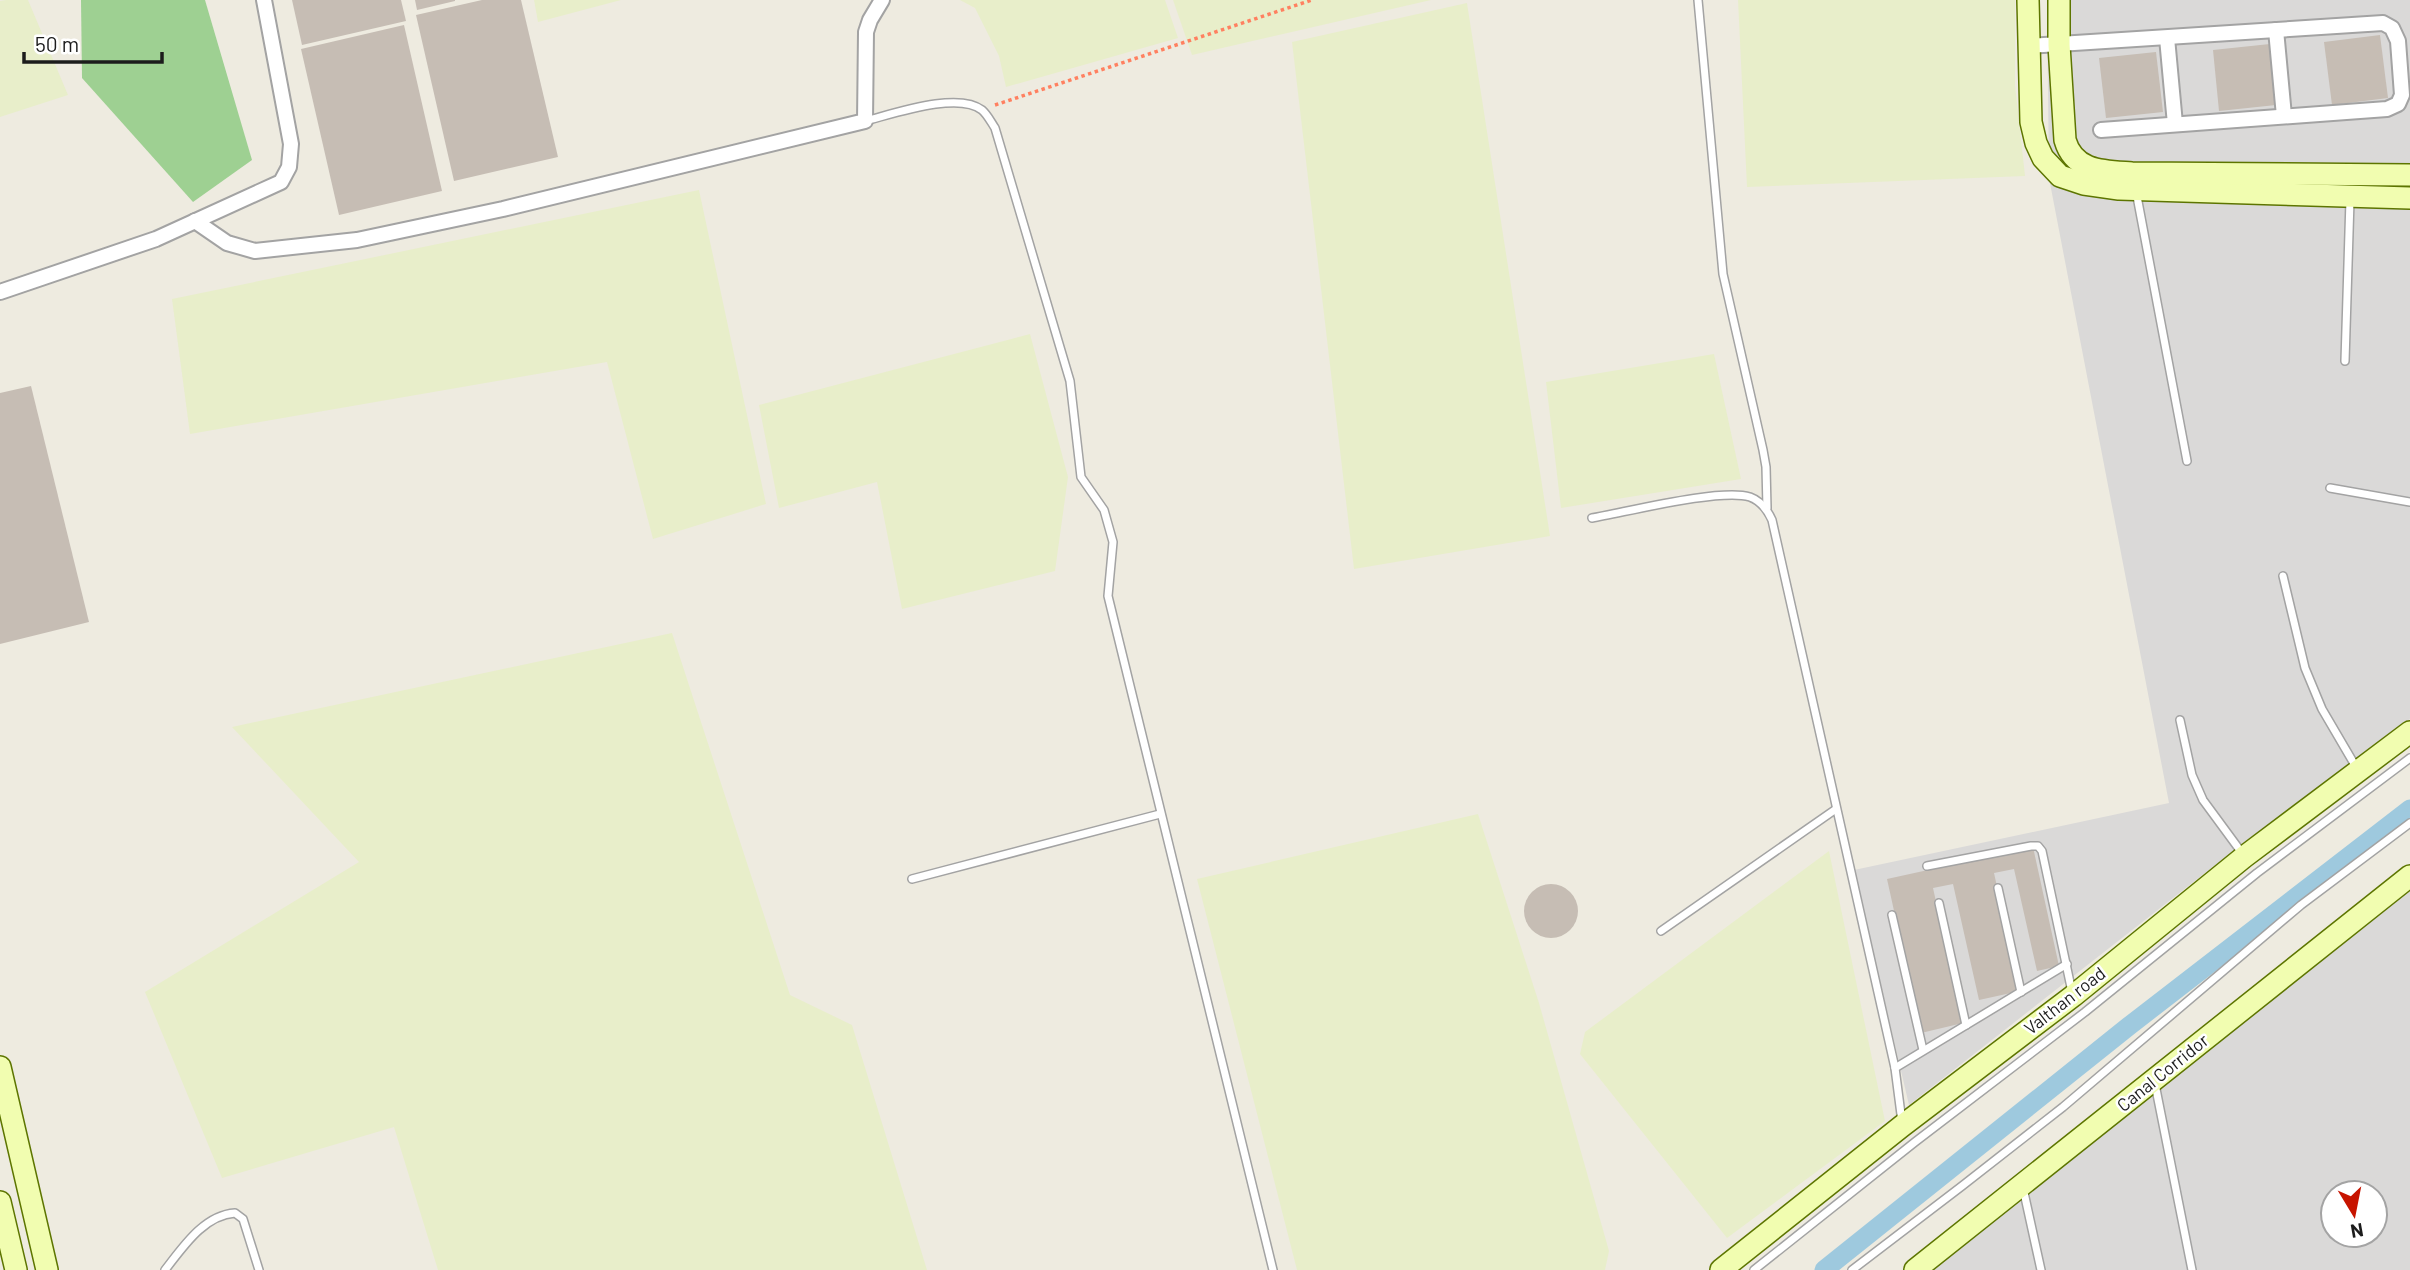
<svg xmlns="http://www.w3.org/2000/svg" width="2410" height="1270" viewBox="0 0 2410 1270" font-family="Barlow,sans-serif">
<rect width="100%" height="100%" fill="#eeebe0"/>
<g fill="#dad9d8" fill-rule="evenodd">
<polygon points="2047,0 2410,0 2410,719 2210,869 1909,1105 1854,870 2169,803 2049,178"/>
<path d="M2410,891V1270H1931ZM2333,1193H2375V1235H2333Z"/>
</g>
<g fill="#e8eeca">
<polygon points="6,0 28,0 68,95 0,117 0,1"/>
<polygon points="534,0 621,0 538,22"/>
<polygon points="960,0 1165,0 1178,38 1006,87 999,56 975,8"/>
<polygon points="1173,0 1431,0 1192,55"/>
<polygon points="1738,0 2015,0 2015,86 2025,176 1747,187"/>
<polygon points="1467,3 1550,536 1354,569 1292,42"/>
<polygon points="699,190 766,504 653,539 607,362 190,434 172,299"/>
<polygon points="1030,334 1068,477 1055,571 902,609 877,482 779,508 759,405"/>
<polygon points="1714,354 1741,479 1561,508 1546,382"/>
<polygon points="672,633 790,995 852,1025 927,1270 438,1270 394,1127 222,1178 145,992 359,862 232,727"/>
<polygon points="1478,814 1539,1003 1609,1251 1605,1270 1297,1270 1197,879"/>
<polygon points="1829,851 1885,1121 1727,1238 1580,1054 1585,1032"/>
</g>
<polygon fill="#9ed092" points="81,0 205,0 252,160 193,202 82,78"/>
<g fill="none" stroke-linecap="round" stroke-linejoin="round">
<polyline stroke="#9ec9de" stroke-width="19" points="1824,1270 2129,1026 2410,809"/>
</g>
<g fill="#c6bdb4">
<polygon points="292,0 401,0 406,21 302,45"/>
<polygon points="415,0 455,0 455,1 417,10"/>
<polygon points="482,0 521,0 558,157 454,181 416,15"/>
<polygon points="404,25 442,191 339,215 301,49"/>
<polygon points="2380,35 2388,98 2332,105 2324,42"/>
<polygon points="2270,44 2276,105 2219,111 2213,50"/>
<polygon points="2156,52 2163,112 2106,118 2099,58"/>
<polygon points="31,386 89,622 0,644 0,393"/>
<polygon points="2033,847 2059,966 2037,971 2014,869 1994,873 2020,991 1979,1000 1953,884 1933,888 1963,1023 1921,1033 1887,879"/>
<circle cx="1551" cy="911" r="27"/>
</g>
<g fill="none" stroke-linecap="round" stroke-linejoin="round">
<g stroke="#a3a3a3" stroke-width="10">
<g id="lane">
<polyline points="1698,0 1723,274 1763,450 1766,467 1767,508"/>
<path d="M865,121C893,114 958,91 982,110C987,114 991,122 995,128L1070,381L1081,477L1104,510L1113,542L1108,596L1273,1270"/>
<polyline points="2136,191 2187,461"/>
<polyline points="2345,361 2350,200"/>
<polyline points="2330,488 2410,502"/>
<path d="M1592,518C1627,512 1720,488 1750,497C1761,501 1767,509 1772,520L1895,1068L1902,1122"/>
<polyline points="2283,576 2305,668 2322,709 2356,767"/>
<polyline points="2180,720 2192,775 2203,800 2242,853"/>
<polyline points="1927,866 2031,846 2038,846 2042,851 2072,992"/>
<polyline points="912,879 1160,814"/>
<polyline points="1998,888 2021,992"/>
<polyline points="1939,903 1966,1025"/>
<polyline points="1892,915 1923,1050"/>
<polyline points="1661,931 1836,809"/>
<polyline points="1895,1068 2067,964"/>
<polyline points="2155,1084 2192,1270"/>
<polyline points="2023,1188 2041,1270"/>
<path d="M165,1270C183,1247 204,1215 235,1213L243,1219L259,1270"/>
<polyline points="1754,1270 1915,1142 2085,1012 2257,873 2410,758"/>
<polyline points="1852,1270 1962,1186 2063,1107 2301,905 2410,823"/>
</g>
</g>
<g stroke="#a3a3a3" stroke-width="18">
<g id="street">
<polyline points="2276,30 2284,116"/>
<polyline points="2167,38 2175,124"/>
<polyline points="2028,46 2383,23 2392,28 2398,41 2402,95 2398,104 2387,109 2101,130"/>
<polyline points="195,221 227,243 255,251 357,240 503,209 865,121 866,32 870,20 882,0"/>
<polyline points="0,292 156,239 281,182 289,167 291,144 264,0"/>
</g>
</g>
<g stroke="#5d7500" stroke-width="24">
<g id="secondary">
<polyline points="2028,0 2031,122 2036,143 2043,158 2060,176 2084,184 2119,189 2410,198"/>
<path d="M2059,0V45L2065,140C2074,172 2104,171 2132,173L2410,175"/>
<polyline points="0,1067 47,1270"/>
<polyline points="0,1202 16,1270"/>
<polyline points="1721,1270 1902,1126 2073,996 2244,857 2410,732"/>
<polyline points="1915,1270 2410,876"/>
</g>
</g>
<polyline stroke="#ff8060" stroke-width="3.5" stroke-dasharray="3.5 3.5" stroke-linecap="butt" points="995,105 1312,0"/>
<use href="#lane" stroke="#fff" stroke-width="7"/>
<use href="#street" stroke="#fff" stroke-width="14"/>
<use href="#secondary" stroke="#f1fdb0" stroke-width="21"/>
</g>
<g text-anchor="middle" stroke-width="5" stroke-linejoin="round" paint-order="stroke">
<g font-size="18" fill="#1c1c1c" stroke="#fff">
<text transform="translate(2065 1001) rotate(-38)" y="6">Valthan road</text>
<text transform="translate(2163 1073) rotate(-39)" y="6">Canal Corridor</text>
</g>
</g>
<g transform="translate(2354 1214) rotate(170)"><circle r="33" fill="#ffffff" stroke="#a4a4a4" stroke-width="2"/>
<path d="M0-5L12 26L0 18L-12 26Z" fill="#c71400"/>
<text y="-10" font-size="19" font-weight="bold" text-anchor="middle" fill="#1c1c1c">N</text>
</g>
<path d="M24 52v10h138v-10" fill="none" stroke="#1c1c1c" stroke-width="3.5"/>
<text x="35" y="52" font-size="21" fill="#1c1c1c" stroke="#ffffff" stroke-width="5" paint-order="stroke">50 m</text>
</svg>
